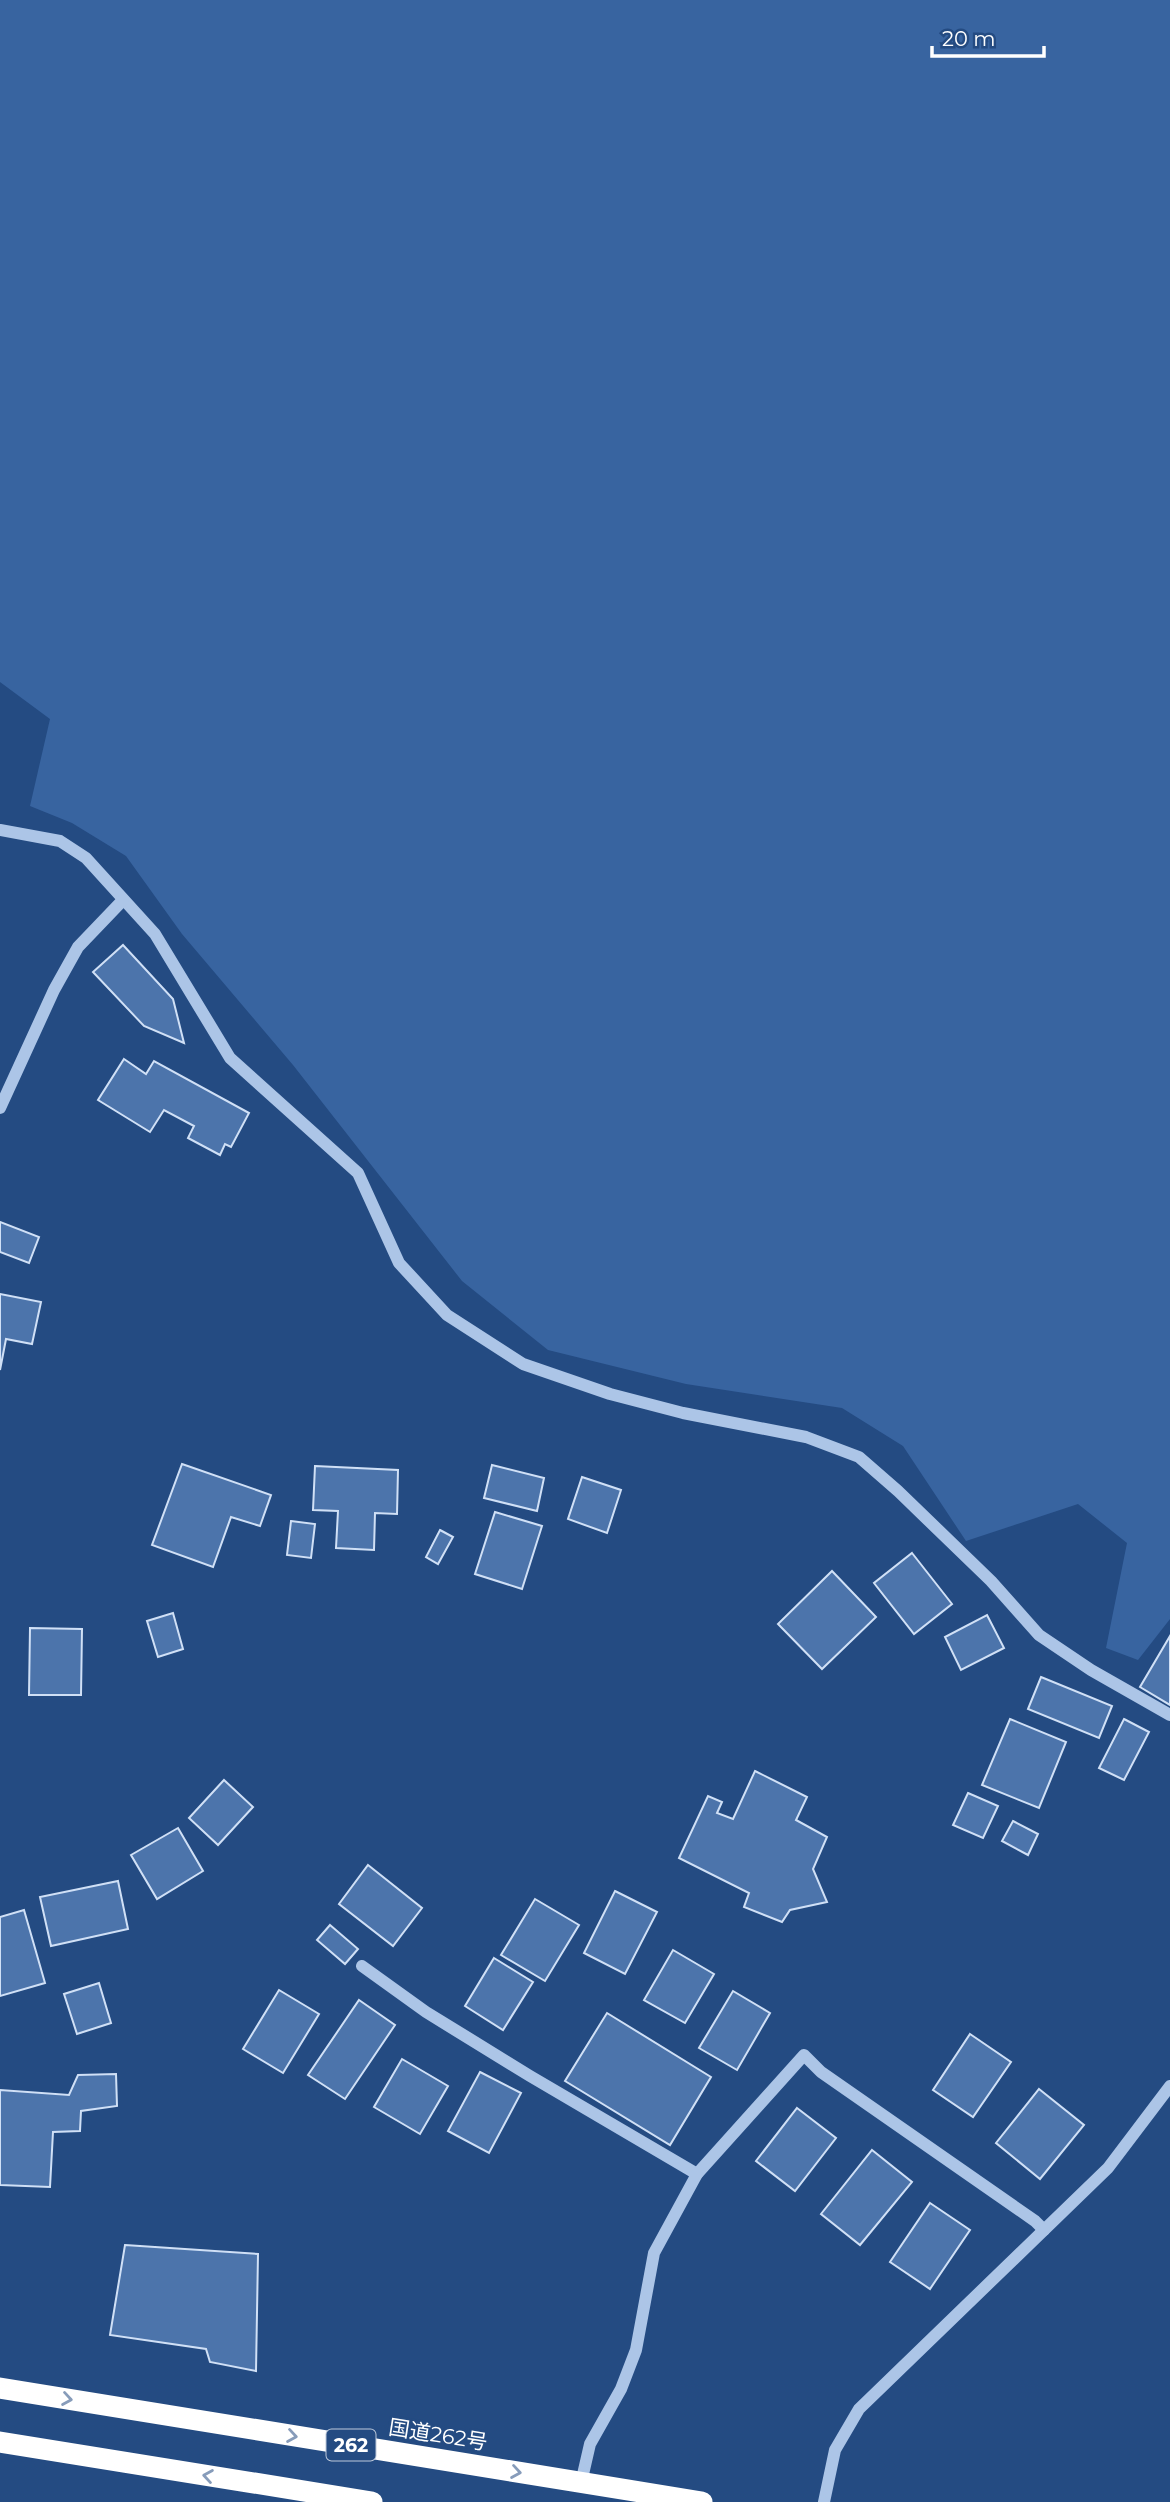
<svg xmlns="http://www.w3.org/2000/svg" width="1170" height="2502" viewBox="0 0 1170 2502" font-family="Montserrat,'Noto Sans JP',sans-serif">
<rect width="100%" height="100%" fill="#244b82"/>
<polygon fill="#3864a0" points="0,0 1170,0 1170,1619 1138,1660 1106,1648 1127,1543 1078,1504 966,1541 903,1446 842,1408 686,1384 548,1350 462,1281 293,1065 182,934 126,856 72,823 30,806 50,719 0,682"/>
<g fill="#4c74ab" stroke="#d0e0f6" stroke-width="2">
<polygon points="123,945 173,999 184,1043 144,1026 93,972"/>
<polygon points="124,1059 146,1074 154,1061 249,1113 231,1147 225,1144 220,1155 188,1138 194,1126 164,1110 150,1132 98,1100"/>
<polygon points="0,1222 39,1237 29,1263 0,1252"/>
<polygon points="0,1294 41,1302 32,1344 6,1339 0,1370"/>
<polygon points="182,1464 271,1495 260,1526 231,1517 213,1567 152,1545"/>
<polygon points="492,1465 544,1478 537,1511 484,1498"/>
<polygon points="315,1466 398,1470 397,1514 375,1513 374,1550 336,1548 338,1511 313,1510"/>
<polygon points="582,1477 621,1490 607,1533 568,1519"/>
<polygon points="495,1512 542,1526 522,1589 475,1574"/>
<polygon points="291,1521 315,1524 311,1558 287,1555"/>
<polygon points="440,1530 453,1537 438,1564 426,1557"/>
<polygon points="912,1553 952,1604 914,1634 874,1583"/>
<polygon points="832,1571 876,1617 822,1669 778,1624"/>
<polygon points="173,1613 183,1649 158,1657 147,1621"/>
<polygon points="987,1615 1004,1648 961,1670 945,1637"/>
<polygon points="30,1628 82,1629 81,1695 29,1695"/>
<polygon points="1170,1636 1170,1705 1140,1687"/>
<polygon points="1041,1677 1112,1706 1099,1738 1028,1709"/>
<polygon points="1010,1719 1066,1742 1039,1808 982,1785"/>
<polygon points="1124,1719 1149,1732 1124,1780 1099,1768"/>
<polygon points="755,1771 807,1797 796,1820 827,1837 813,1869 827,1902 790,1910 782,1922 744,1907 749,1893 679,1858 708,1796 722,1802 717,1813 733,1819"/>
<polygon points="224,1780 253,1807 218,1845 189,1818"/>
<polygon points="968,1793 998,1806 983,1838 953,1825"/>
<polygon points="1013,1821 1038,1834 1028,1855 1002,1841"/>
<polygon points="178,1828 203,1871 157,1899 131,1855"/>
<polygon points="368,1865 422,1908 393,1946 339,1904"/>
<polygon points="118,1881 128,1929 51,1946 40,1897"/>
<polygon points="615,1891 657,1912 625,1974 584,1953"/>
<polygon points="535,1899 579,1925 545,1981 501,1955"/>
<polygon points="24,1910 45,1983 0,1996 0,1917"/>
<polygon points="330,1925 358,1949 345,1964 317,1940"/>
<polygon points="673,1950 714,1974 685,2023 644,2000"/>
<polygon points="494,1958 533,1982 503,2030 465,2006"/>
<polygon points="99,1983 111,2023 77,2034 64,1994"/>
<polygon points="279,1990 319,2014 283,2073 243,2049"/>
<polygon points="733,1991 770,2013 737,2070 699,2048"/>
<polygon points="359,2000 395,2025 345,2099 308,2075"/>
<polygon points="607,2013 711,2077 670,2145 565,2081"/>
<polygon points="970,2034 1011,2062 973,2117 933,2090"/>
<polygon points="402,2059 448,2086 420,2134 374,2107"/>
<polygon points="480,2072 521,2093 489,2153 448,2131"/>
<polygon points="116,2074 117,2106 81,2111 80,2131 53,2132 50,2187 0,2185 0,2090 69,2095 78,2075"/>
<polygon points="1039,2089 1084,2125 1040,2179 996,2143"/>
<polygon points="797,2108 836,2138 795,2191 756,2161"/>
<polygon points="872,2150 912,2182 860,2245 821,2214"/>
<polygon points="930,2203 970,2230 930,2289 890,2262"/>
<polygon points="125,2245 258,2254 256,2371 210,2362 206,2349 110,2335"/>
</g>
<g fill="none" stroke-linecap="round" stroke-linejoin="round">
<g stroke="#acc5e7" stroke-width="12">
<polyline points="0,830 60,841 86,858 155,934 230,1058 358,1173 399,1263 447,1315 523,1364 610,1394 683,1413 806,1437 859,1457 898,1491 991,1581 1039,1635 1091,1670 1170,1715"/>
<polyline points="0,1108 54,990 78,947 123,900"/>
<polyline points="362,1966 426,2012 530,2076 697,2174"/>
<polyline points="581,2483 590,2444 621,2389 636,2350 654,2253 697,2174 804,2055 821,2072 1035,2221 1044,2230"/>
<polyline points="824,2502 835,2450 859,2409 1108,2168 1170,2086"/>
</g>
<g stroke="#fff" stroke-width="21">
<polyline points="0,2388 702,2502"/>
<polyline points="0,2442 372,2502"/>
</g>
</g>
<defs><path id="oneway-chevron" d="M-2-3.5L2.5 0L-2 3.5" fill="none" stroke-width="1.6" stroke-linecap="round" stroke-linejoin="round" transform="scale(1.75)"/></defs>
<g stroke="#879cba">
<use href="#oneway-chevron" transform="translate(67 2399) rotate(9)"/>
<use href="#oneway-chevron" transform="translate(292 2436) rotate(9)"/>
<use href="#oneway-chevron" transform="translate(516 2472) rotate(9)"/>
<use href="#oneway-chevron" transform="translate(208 2476) rotate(-171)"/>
</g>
<g text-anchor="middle" stroke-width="5" stroke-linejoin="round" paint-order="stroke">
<rect fill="#244b82" stroke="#bdc9da" stroke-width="2" x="326.5" y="2429.5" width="49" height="31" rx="5"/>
<g font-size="19" font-weight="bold" fill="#fff">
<text x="351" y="2452">262</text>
</g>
<g font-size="21" fill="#fff" stroke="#244b82">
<text transform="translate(438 2435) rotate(9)" y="7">国道262号</text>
</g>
</g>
<path d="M932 46v10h112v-10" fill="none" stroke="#ffffff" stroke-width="3.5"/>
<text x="942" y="46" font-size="21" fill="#ffffff" stroke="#244b82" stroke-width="5" paint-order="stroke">20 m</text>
</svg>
